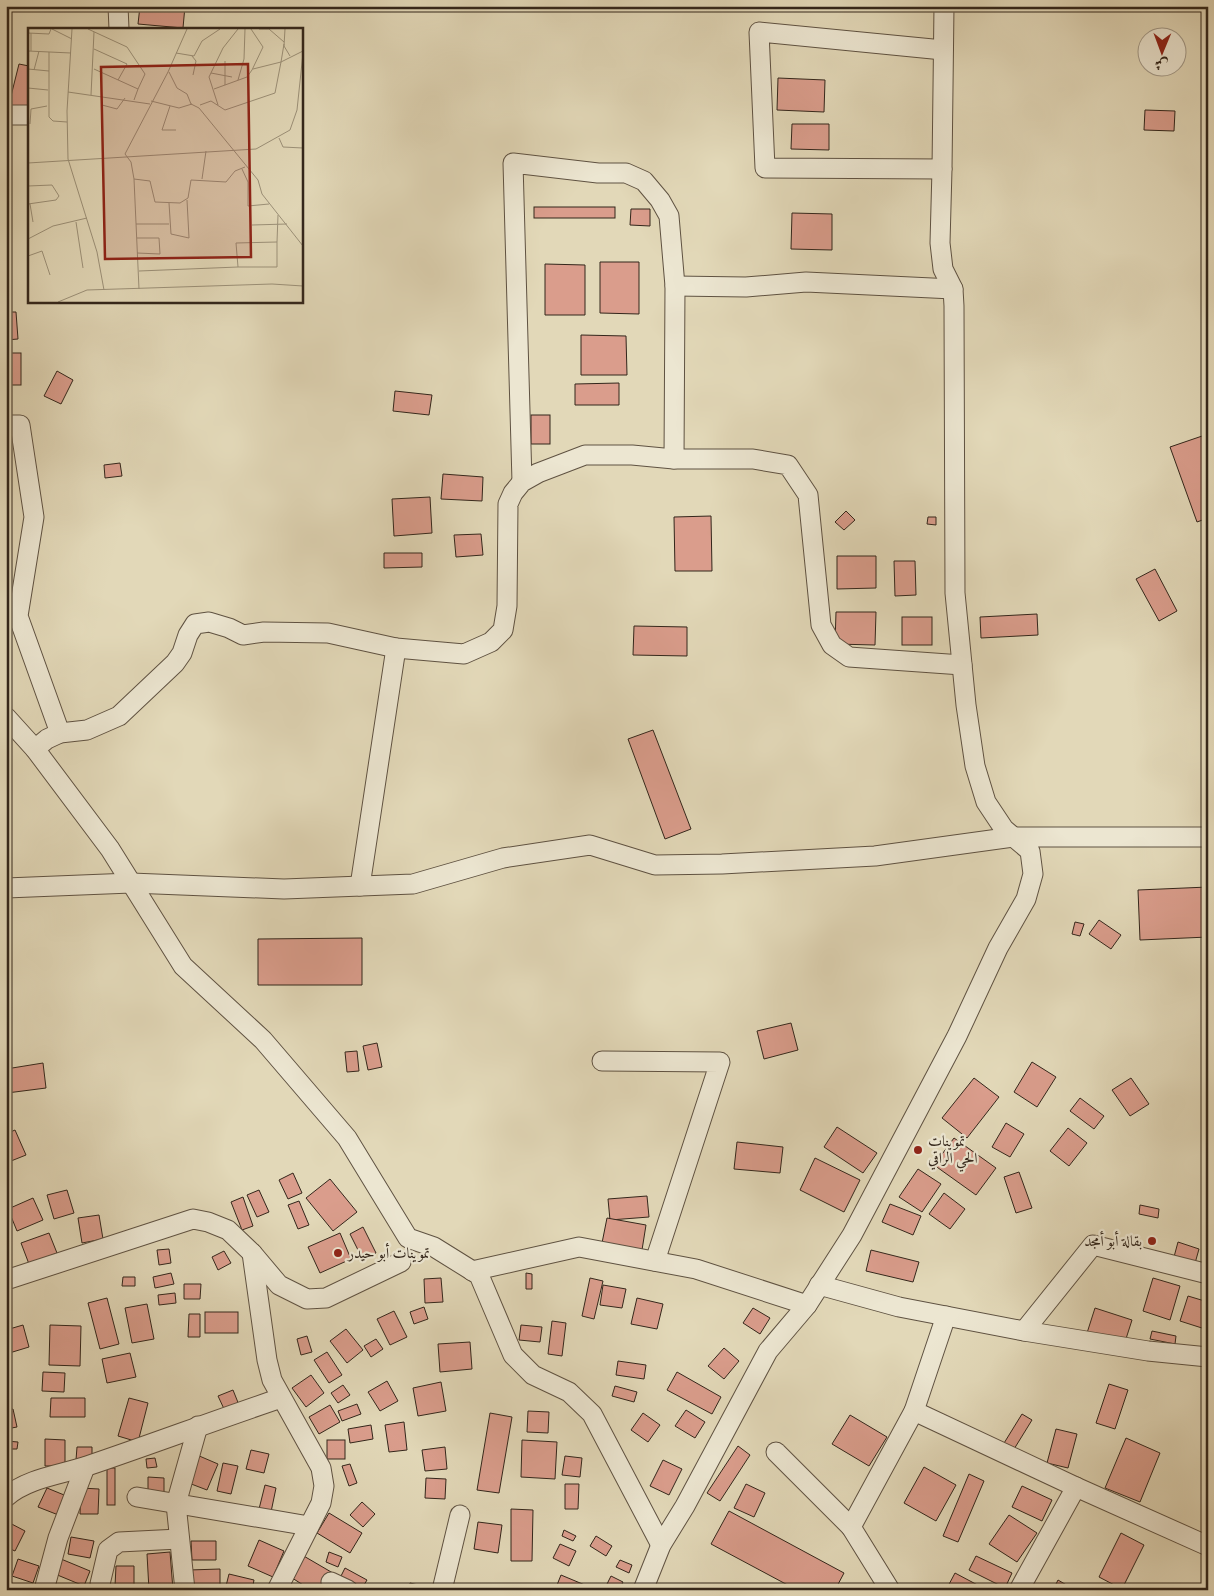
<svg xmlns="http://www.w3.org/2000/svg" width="1214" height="1596" viewBox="0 0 1214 1596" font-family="'IM FELL English',Amiri,serif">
<rect width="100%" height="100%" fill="#e2d8b8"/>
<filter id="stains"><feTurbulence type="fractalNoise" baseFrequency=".004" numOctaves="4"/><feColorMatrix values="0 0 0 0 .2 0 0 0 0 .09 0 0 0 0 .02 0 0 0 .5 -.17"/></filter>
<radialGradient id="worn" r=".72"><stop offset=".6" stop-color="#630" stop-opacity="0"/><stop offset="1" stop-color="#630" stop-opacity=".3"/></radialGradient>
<g fill="#da9d8c" stroke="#33261b">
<polygon points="140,6 185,6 183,28 138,24"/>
<polygon points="19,64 29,66 29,113 8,108"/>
<polygon points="778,78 825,80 824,112 777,110"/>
<polygon points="1145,110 1175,111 1174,131 1144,130"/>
<polygon points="792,124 829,124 829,150 791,149"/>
<rect x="534" y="207" width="81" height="11"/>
<polygon points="631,209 650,209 650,226 630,225"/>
<polygon points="792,213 832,214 832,250 791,249"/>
<polygon points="600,262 639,262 639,314 600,313"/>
<polygon points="545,264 585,265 585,315 545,315"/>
<polygon points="6,312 16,312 18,339 6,340"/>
<polygon points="581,335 626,336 627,375 581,375"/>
<rect x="6" y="353" width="15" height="32"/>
<polygon points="57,371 73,380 61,404 44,396"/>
<polygon points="619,383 619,405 575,405 575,384"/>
<polygon points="395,391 432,395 429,415 393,411"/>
<rect x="531" y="415" width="19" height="29"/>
<polygon points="1208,434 1208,518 1197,522 1170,447"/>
<polygon points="120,463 122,476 105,478 104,465"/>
<polygon points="443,474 483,477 482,501 441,499"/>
<polygon points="430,497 432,533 394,536 392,499"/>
<polygon points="846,511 855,520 844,530 835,522"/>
<polygon points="711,516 712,571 675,571 674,517"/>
<polygon points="928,517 936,517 936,525 927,524"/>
<polygon points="481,534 483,555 456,557 454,535"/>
<polygon points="384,553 422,553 422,567 384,568"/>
<polygon points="837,556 876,556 876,588 837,589"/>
<polygon points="894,561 915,561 916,595 895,596"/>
<polygon points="1155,569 1177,611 1159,621 1136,579"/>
<polygon points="836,612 876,612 875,645 835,644"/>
<polygon points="1037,614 1038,635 981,638 980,617"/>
<rect x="902" y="617" width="30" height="28"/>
<polygon points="634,626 687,627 687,656 633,655"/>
<polygon points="653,730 691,829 665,839 628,739"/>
<polygon points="1208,887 1208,937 1140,940 1138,890"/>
<polygon points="1099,920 1121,935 1111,949 1089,934"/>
<polygon points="1075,922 1084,924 1080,936 1072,934"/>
<polygon points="362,938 362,985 258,985 258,939"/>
<polygon points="791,1023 798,1050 764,1059 757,1031"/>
<polygon points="377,1043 382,1067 368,1070 363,1046"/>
<polygon points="357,1051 359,1071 347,1072 345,1052"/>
<polygon points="1032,1062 1056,1077 1037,1107 1014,1092"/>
<polygon points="43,1063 46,1088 7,1093 6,1069"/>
<polygon points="974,1078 999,1097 967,1138 942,1118"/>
<polygon points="1131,1078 1149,1104 1130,1116 1112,1090"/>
<polygon points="1080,1098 1104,1116 1094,1129 1070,1111"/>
<polygon points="1006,1123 1024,1134 1010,1157 992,1147"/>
<polygon points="837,1127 877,1153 863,1173 824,1147"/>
<polygon points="1068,1128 1087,1143 1069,1166 1050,1151"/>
<polygon points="15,1130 26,1155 6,1163 6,1134"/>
<polygon points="954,1138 996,1168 976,1195 934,1165"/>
<polygon points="737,1142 783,1147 780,1173 734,1169"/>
<polygon points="815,1158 860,1180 844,1212 800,1190"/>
<polygon points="918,1169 941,1184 922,1212 899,1197"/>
<polygon points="1019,1172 1032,1208 1016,1213 1004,1177"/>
<polygon points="293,1173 302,1193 288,1199 279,1180"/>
<polygon points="330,1179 357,1212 333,1231 306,1198"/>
<polygon points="67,1190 74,1213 54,1219 47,1195"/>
<polygon points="259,1190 269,1212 257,1217 247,1195"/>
<polygon points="944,1193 965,1209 950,1229 929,1214"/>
<polygon points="647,1196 649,1217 610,1220 608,1199"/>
<polygon points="243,1197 253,1226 242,1230 231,1202"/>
<polygon points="33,1198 43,1220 17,1231 8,1209"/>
<polygon points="299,1201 309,1225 298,1229 288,1205"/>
<polygon points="890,1204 921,1216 913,1235 882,1222"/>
<polygon points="1140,1205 1159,1209 1158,1218 1139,1214"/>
<polygon points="99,1215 103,1239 82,1243 78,1218"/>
<polygon points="607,1218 646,1225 642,1250 602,1243"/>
<polygon points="363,1227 376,1253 363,1260 350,1234"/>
<polygon points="49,1233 57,1253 29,1264 21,1243"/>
<polygon points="340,1233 351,1259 320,1273 308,1247"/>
<polygon points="1178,1242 1199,1249 1192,1274 1171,1268"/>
<polygon points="169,1249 171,1263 159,1265 157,1250"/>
<polygon points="871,1250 919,1262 913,1282 866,1271"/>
<polygon points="224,1251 231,1263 218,1270 212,1257"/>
<polygon points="171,1273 174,1284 155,1288 153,1277"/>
<polygon points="526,1273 532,1274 532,1289 526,1289"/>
<polygon points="123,1277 135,1277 135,1286 122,1286"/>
<polygon points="441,1278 443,1302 425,1303 424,1279"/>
<polygon points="590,1278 603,1281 594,1319 582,1316"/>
<polygon points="1153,1278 1180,1286 1170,1320 1143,1311"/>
<polygon points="184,1284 201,1284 200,1299 184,1299"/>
<polygon points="603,1285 626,1289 622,1308 600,1305"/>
<polygon points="175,1293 176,1303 159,1305 158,1295"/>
<polygon points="1188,1296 1208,1302 1208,1319 1205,1329 1180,1321"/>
<polygon points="107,1298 119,1344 100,1349 88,1303"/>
<polygon points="637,1298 663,1304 657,1329 631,1324"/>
<polygon points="147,1304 154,1339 132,1343 125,1308"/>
<polygon points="424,1307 428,1319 414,1324 410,1312"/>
<polygon points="753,1308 770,1318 760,1334 743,1323"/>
<polygon points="1095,1308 1132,1320 1124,1345 1087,1333"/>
<polygon points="394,1311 407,1337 390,1345 377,1319"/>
<rect x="205" y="1312" width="33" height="21"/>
<polygon points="189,1314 200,1314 200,1337 188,1337"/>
<polygon points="552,1321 566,1323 562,1356 548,1354"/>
<polygon points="23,1325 29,1347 6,1354 6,1330"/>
<polygon points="50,1325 81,1326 80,1366 49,1365"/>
<polygon points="521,1325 542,1327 540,1342 519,1340"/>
<polygon points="346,1329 363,1350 347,1363 330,1341"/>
<polygon points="1152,1331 1176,1336 1175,1344 1150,1339"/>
<polygon points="307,1336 312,1352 301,1355 297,1339"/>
<polygon points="376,1339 383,1349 371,1357 364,1346"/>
<polygon points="470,1342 472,1369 440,1372 438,1344"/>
<polygon points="724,1348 739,1361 724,1379 708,1366"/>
<polygon points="327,1352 342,1375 329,1383 314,1360"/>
<polygon points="130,1353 136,1377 107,1383 102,1359"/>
<polygon points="618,1361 646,1365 644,1379 616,1375"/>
<polygon points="43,1372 65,1373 64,1392 42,1391"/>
<polygon points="677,1372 721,1397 712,1414 667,1390"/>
<polygon points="311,1375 324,1393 306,1407 292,1388"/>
<polygon points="387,1381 398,1401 380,1411 368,1392"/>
<polygon points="441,1382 446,1411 418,1416 413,1388"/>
<polygon points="1109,1384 1128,1390 1115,1429 1096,1423"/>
<polygon points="343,1385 350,1395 338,1403 331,1393"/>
<polygon points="615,1386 637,1392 634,1402 612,1396"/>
<polygon points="233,1390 239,1405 225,1411 218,1396"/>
<polygon points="51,1398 85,1398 85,1417 50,1417"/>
<polygon points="129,1398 148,1403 138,1442 118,1436"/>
<polygon points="357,1404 361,1414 342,1421 338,1411"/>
<polygon points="330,1405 340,1422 319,1434 309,1417"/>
<polygon points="13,1409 17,1427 6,1429 6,1410"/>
<polygon points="686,1410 705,1422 695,1438 675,1426"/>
<polygon points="528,1411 549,1412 548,1433 527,1432"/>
<polygon points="490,1413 512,1417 499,1493 477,1490"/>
<polygon points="643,1413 660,1425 648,1442 631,1430"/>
<polygon points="1022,1414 1032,1420 1011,1454 1001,1448"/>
<polygon points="850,1415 887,1437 869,1466 832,1444"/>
<polygon points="404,1422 407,1450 389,1452 385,1425"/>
<polygon points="371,1425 373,1439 350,1443 348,1429"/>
<polygon points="1056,1429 1077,1434 1068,1468 1047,1463"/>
<polygon points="1126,1438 1160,1453 1140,1502 1105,1488"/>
<polygon points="45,1439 65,1440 65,1466 45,1466"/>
<rect x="327" y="1440" width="18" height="19"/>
<polygon points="522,1440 557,1442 555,1479 521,1477"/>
<polygon points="6,1441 18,1442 17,1449 6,1449"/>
<polygon points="738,1446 750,1455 720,1501 707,1493"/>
<polygon points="77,1447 92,1447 92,1461 76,1460"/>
<polygon points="445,1447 447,1469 425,1471 422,1450"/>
<polygon points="251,1450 269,1454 264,1473 246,1469"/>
<polygon points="197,1455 218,1464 207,1490 186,1482"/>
<polygon points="565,1456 582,1458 580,1477 562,1475"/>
<polygon points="155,1458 157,1467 147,1468 146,1459"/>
<polygon points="663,1460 682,1469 669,1495 650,1486"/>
<polygon points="223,1463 238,1466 231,1494 217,1491"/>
<polygon points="350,1464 357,1483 349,1486 342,1466"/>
<polygon points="924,1467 956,1485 936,1521 904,1503"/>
<rect x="107" y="1468" width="8" height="37"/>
<polygon points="969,1474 984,1481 958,1542 943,1536"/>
<polygon points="148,1477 164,1478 164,1494 148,1493"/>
<polygon points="426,1478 446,1479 445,1499 425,1498"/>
<polygon points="565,1484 579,1484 578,1509 565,1509"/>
<polygon points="746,1484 765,1493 754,1517 734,1508"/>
<polygon points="265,1485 276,1488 271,1512 259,1509"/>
<polygon points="1022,1486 1052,1500 1042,1521 1012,1507"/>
<polygon points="47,1488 69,1497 61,1516 38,1507"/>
<polygon points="81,1488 99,1489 98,1514 80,1514"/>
<polygon points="362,1502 375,1514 363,1527 350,1515"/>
<polygon points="511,1509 533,1510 532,1561 511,1561"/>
<polygon points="729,1511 844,1573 835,1590 797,1590 711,1544"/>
<polygon points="329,1513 362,1533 350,1553 317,1533"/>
<polygon points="1009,1515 1037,1533 1017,1562 989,1544"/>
<polygon points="6,1521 25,1531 15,1551 6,1547"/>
<polygon points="478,1522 502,1525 498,1553 474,1549"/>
<polygon points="564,1530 576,1536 573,1541 562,1536"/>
<polygon points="1121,1533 1144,1545 1122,1589 1099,1577"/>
<polygon points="596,1536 612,1546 606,1556 590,1546"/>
<polygon points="71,1537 94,1541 90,1558 68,1554"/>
<polygon points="259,1540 284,1551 273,1577 248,1566"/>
<polygon points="191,1541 216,1541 216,1560 192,1560"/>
<polygon points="560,1544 576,1551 569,1566 553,1558"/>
<polygon points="170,1552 173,1590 149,1590 147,1554"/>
<polygon points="329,1552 342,1557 338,1567 326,1562"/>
<polygon points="302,1555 338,1576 330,1590 311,1590 289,1576"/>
<polygon points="6,1556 11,1558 6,1570"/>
<polygon points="976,1556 1012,1573 1005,1588 969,1570"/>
<polygon points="18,1559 39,1566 33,1583 12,1576"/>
<polygon points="61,1559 90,1571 84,1586 55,1574"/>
<polygon points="620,1560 632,1565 629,1573 616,1567"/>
<polygon points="116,1566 134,1566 134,1587 115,1586"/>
<polygon points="345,1568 367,1580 361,1590 334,1590"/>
<polygon points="220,1569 220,1590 189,1590 189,1570"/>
<polygon points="955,1573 987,1590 946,1590"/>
<polygon points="229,1574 254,1580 252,1590 225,1590"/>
<polygon points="561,1575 592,1588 591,1590 555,1590"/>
<polygon points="611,1576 623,1582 619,1590 604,1590"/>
<polygon points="1058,1580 1075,1590 1053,1590"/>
<polygon points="410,1583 430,1588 430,1590 409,1590"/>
<polygon points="388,1585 400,1590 386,1590"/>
</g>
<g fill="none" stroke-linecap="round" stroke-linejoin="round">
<g stroke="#5f5242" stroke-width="21">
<g id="minor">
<polyline points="118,6 119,29"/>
<polyline points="6,115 29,115"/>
<polyline points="942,169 765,168 759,32 943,50"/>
<polyline points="675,286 746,287 806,282 953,289"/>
<polyline points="6,425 20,425 34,517 18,616 60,733"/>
<polyline points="522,482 513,163 598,173 626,173 644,181 660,200 669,216 675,286 674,459"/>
<polyline points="6,717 35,749 110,849 183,966 263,1040 347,1138 408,1238 434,1247 479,1275 513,1355 533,1375 569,1392 592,1414 661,1545"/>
<polyline points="35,749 47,739 60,733 87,730 119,716 175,663 182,653 188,635 195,624 209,622 229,628 243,635 264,632 328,633 396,648 464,654 491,642 503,630 507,606 508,504 513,493 522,482 538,473 585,455 632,455 674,459 753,459 788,465 808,495 821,625 832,645 849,657 962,665"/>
<polyline points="360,886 396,648"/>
<polyline points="6,888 131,883 284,889 413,884 503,858 590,845 655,865 722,864 875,856 1013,837 1208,837"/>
<polyline points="602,1061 720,1062 655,1261"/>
<polyline points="252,1253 267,1360 272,1380 321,1468 324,1486 321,1503 277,1590"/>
<polyline points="472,1271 579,1247 696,1269 807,1305"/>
<polyline points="6,1280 193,1219 208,1222 228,1230 252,1253 279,1285 307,1299 326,1298 401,1262"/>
<polyline points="819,1285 899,1307 1024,1331 1148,1351 1208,1357"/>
<polyline points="946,1316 914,1411 1076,1487 1208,1546"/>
<polyline points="1024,1331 1093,1245 1208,1274"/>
<polyline points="776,1452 851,1527"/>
<path d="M6,1497C28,1478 60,1475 87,1466C152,1444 216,1420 281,1398"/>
<polyline points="137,1497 309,1526"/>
<polyline points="331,1582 348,1590"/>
<polyline points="100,1584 108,1550 119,1542 179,1539"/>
<polyline points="44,1590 58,1538 85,1467"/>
<polyline points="185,1590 176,1504 198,1426"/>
<polyline points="442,1590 460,1515"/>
<polyline points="643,1590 661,1545 685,1506 768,1351 807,1305 852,1235 957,1036 998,948 1026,899 1033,874 1030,851 1004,829 986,802 975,766 966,705 955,593 954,306 953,289 943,269 940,243 942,169 944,6"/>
<polyline points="890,1590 851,1527 914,1411"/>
<polyline points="1019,1590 1076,1487"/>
</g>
</g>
<use href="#minor" stroke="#ece6d1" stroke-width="19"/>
</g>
<g fill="#8f2418" stroke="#ece6d1" stroke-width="2">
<circle cx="918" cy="1150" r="5"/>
<circle cx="1152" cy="1241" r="5"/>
<circle cx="338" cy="1253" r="5"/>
</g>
<g text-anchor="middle" stroke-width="4.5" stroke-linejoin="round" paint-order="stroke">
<g font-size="15" fill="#33261b" stroke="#ece6d1" text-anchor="start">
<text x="928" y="1146">تموينات<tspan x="928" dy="17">الحي الراقي</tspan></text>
<text x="1142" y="1246" text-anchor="end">بقالة أبو أمجد</text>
<text x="348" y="1258">تموينات أبو حيدر</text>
</g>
</g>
<g transform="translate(28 28)">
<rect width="275" height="275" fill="#e2d8b8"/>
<path fill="none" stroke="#9c9179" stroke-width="1" d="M24,1L44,11M44,1L39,83L40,131L69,224L76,262M60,1L99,19L117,46L110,61M231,1H241L256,14M257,1L256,18L262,28M0,5L21,6L23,1M66,21L99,36L90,52M0,23L43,25M3,23V5M21,24V89L25,93L39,94M148,25L166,28L174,13L192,1M164,28L168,33L165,47M0,41L21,43M66,41L110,61L106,72M225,41L253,34L256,16M6,42L11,23M141,44L149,60L159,66L163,76L171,80L230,152L234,166L275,218M183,45L204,49M210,52L216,31L217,1M197,57V33M0,60L20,62M186,61L219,49L224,42L235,19L223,1M40,64L122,76M63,67L66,4M123,73L151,80L164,76M74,77L89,81L97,70M172,77L183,73L197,82L247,65L253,34L275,23M190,77L181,49L195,20L210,1M142,78L134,102H148M2,96L3,81L19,78M251,110L255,119L275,120M0,135L228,121L262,102L269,82L275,25M214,141L220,154V178L241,176M106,151L122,153L127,174L152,175L160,170L163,152L198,154L207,143L217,139M174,151L178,123M0,158L24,157L31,168L28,172L0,176M141,175L143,206L161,210L159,172M2,176L5,194M48,194L55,240M108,196H141M224,197L259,196M109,210H131L132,226L109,225M0,211L25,198L59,190M249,214L250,187M0,228L14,223L22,247M111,243L210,239L208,215L249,214V239H210M111,261L106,151L103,134L97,126L140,44L159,1M30,274L59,262L244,256L275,258"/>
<path fill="#8f2418" fill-opacity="0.15" stroke="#8f2418" stroke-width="2.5" d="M220,36L223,229L77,231L73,39Z"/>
<rect width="275" height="275" fill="none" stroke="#33261b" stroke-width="2.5"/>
</g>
<rect width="1214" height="1596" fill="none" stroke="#e2d8b8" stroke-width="25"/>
<rect x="8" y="8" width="1199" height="1581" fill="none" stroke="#33261b" stroke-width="2.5"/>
<rect x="12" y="12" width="1189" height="1571" fill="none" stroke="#33261b"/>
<g transform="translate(1162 52) rotate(181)"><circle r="24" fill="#ece6d1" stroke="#a29988"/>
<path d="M0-4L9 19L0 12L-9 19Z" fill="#8f2418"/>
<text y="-8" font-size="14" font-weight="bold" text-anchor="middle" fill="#33261b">ش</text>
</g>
<rect width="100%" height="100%" filter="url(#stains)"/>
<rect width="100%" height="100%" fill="url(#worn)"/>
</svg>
